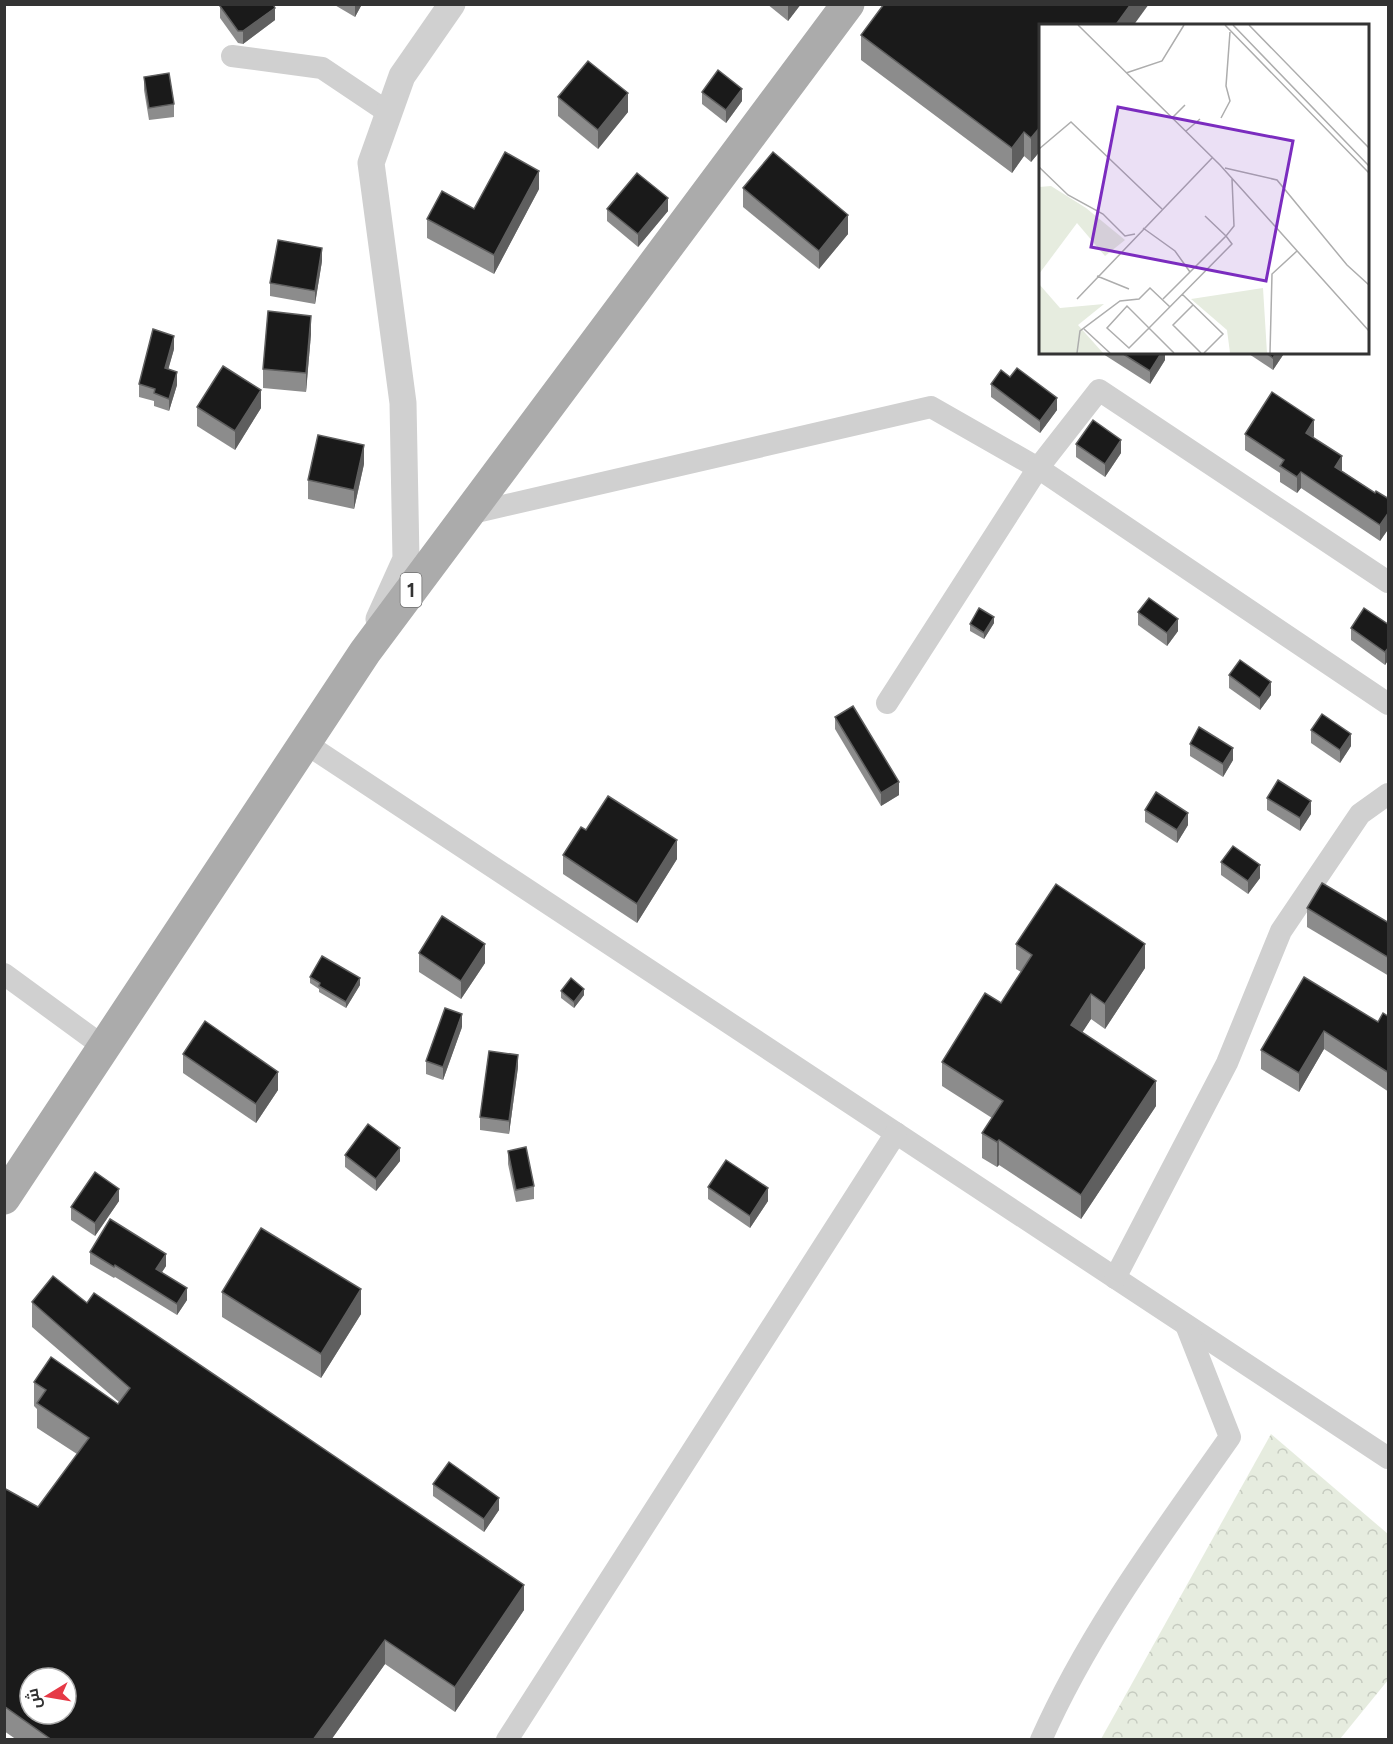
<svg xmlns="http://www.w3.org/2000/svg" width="1393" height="1744" viewBox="0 0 1393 1744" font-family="Figtree,Cairo,sans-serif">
<defs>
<pattern id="forest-crowns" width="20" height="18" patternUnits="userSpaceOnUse" patternTransform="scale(1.5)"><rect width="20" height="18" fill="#e6ecdf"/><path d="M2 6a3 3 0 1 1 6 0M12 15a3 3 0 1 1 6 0" fill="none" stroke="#c6cbc0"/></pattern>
</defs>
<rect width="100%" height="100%" fill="#fff"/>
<polygon fill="url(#forest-crowns)" points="1271,1434 1388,1534 1388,1680 1340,1739 1101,1739"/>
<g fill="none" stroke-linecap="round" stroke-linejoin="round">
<g stroke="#d0d0d0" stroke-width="22">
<polyline points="232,56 322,68 389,113"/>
<polyline points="468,514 931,407 1038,468 1099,390 1388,582"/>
<polyline points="887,703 1038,468 1388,704"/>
<polyline points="305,743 1388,1458"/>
<polyline points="4,974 104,1047"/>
<polyline points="1115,1278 1227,1063 1281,931 1360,814 1388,794"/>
<polyline points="507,1740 896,1133"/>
<path d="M1041,1740C1089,1631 1162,1534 1230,1437L1186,1325"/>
</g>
<polyline stroke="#d0d0d0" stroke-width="27" points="379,619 406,559 403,403 371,163 402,76 452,4"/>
<polyline stroke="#ababab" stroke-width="33" points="4,1198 365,652 848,4"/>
</g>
<g fill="#8c8c8c">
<polygon points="333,4 362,4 355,17"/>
<polygon points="767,4 801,4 788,21"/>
<polygon points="220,6 275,20 243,44 238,43 220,18"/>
<polygon points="1041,26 1041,150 1031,162 1024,156 1012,173 861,60 861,35"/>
<polygon points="144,77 174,104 174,117 149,120 144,90"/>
<polygon points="702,92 742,101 726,123 702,104"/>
<polygon points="558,97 628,112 598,149 558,116"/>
<polygon points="743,188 848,234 819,269 743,207"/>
<polygon points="539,189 494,274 427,238 427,219 474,209"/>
<polygon points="607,209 668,211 638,247 607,221"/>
<polygon points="322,261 315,304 270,296 270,283"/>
<polygon points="311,334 306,392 263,388 263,369"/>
<polygon points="174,349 168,369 177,385 169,411 154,406 154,401 139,397 139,384"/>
<polygon points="1100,352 1165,352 1165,360 1150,384"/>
<polygon points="1246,352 1285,352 1273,370"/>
<polygon points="991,384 1057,410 1040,433 991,397"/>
<polygon points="197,407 261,408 235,450 197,426"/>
<polygon points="1245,434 1314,436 1313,437 1342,471 1375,493 1389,499 1389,528 1380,541 1301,488 1297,493 1280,482 1280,473 1245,450"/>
<polygon points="1076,444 1121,453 1105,477 1076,457"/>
<polygon points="364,464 354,509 308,499 308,480"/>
<polygon points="1138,612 1178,631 1167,646 1138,625"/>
<polygon points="994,623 984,639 970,631 970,624"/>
<polygon points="1389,625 1389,659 1385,665 1351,640 1351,628"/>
<polygon points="1229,675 1271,695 1260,710 1229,688"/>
<polygon points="835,717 899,795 881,806 835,729"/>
<polygon points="1311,730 1351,746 1340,763 1311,743"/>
<polygon points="1190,744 1233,760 1223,777 1190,756"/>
<polygon points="1267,798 1311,814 1300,831 1267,810"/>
<polygon points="1145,810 1188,825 1177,843 1145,822"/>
<polygon points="586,830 677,859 637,923 563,874 563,855"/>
<polygon points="1221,862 1260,878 1248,894 1221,875"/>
<polygon points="1307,908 1389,923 1389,976 1307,927"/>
<polygon points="1016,944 1145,968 1105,1029 1091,1019 1082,1032 1156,1106 1081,1219 999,1165 997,1167 982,1158 982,1133 992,1118 942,1086 942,1062 1001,1003 1021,972 1016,969"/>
<polygon points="419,953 485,963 461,999 419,972"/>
<polygon points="310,977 360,985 346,1008 319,992 319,989 310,983"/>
<polygon points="1304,977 1378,1022 1389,1017 1389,1092 1324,1049 1299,1092 1261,1069 1261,1050"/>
<polygon points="561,991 584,995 574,1008 561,998"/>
<polygon points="462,1027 443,1080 426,1074 426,1061"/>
<polygon points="183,1054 278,1090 256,1123 183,1073"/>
<polygon points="518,1067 509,1134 480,1130 480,1117"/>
<polygon points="508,1151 534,1186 534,1199 516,1202 508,1164"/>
<polygon points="345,1155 400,1161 376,1191 345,1167"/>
<polygon points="708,1187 768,1201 750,1228 708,1199"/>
<polygon points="119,1201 95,1236 71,1220 71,1207"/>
<polygon points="90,1252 166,1266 162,1272 187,1300 177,1315 115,1277 114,1278 90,1264"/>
<polygon points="222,1292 361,1314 321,1378 222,1317"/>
<polygon points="32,1302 87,1303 524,1610 455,1712 385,1664 331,1740 17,1740 4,1731 4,1488 38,1507 77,1454 37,1428 37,1409 34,1406 34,1382 118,1404 119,1402 32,1327"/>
<polygon points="433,1484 499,1510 484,1532 433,1496"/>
</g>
<g fill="#5f5f5f">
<polygon points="362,4 355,17 355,5"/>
<polygon points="788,4 801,4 788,21"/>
<polygon points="1131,4 1149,4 1133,26 1115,26"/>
<polygon points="275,8 275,20 243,44 243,31"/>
<polygon points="742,89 742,101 726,123 726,110"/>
<polygon points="628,93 628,112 598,149 598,130"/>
<polygon points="1041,126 1041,150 1031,162 1031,138"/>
<polygon points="1024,132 1024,156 1012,173 1012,148"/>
<polygon points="539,171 539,189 494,274 494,255"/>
<polygon points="668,198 668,211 638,247 638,234"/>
<polygon points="848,215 848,234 819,269 819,251"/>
<polygon points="322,248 322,261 315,304 315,291"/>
<polygon points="311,316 311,334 306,392 306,373"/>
<polygon points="174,336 174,349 165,381 165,368"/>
<polygon points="1162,352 1165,352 1165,360 1150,384 1150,371"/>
<polygon points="1276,352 1285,352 1273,370 1273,358"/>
<polygon points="177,372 177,385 169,411 169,399"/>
<polygon points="261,390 261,408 235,450 235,431"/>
<polygon points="1057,398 1057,410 1040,433 1040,421"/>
<polygon points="1314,420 1314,436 1306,449 1306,433"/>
<polygon points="1121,440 1121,453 1105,477 1105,464"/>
<polygon points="364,445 364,464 354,509 354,490"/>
<polygon points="1342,456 1342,472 1335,467"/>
<polygon points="1301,472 1301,488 1297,493 1297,477"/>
<polygon points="1389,512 1389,528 1380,541 1380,525"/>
<polygon points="994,617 994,623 984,639 984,633"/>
<polygon points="1178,619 1178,631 1167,646 1167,633"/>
<polygon points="1389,647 1389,659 1385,665 1385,652"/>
<polygon points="1271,682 1271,695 1260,710 1260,698"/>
<polygon points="1351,734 1351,746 1340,763 1340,750"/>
<polygon points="1233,748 1233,760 1223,777 1223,764"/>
<polygon points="899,782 899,795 881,806 881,793"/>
<polygon points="1311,801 1311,814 1300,831 1300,818"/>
<polygon points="1188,813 1188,825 1177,843 1177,830"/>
<polygon points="677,840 677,859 637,923 637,904"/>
<polygon points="1260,865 1260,878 1248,894 1248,881"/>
<polygon points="485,944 485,963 461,999 461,981"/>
<polygon points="1145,944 1145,968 1105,1029 1105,1004"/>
<polygon points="360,978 360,985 346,1008 346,1002"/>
<polygon points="584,989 584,995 574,1008 574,1002"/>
<polygon points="1091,994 1091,1019 1071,1050 1071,1025"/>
<polygon points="462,1014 462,1027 443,1080 443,1067"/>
<polygon points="1324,1031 1324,1049 1299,1092 1299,1073"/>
<polygon points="518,1055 518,1067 509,1134 509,1121"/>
<polygon points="278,1072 278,1090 256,1123 256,1104"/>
<polygon points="1156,1081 1156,1106 1081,1219 1081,1195"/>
<polygon points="999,1140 999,1165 997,1167 997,1142"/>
<polygon points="400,1148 400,1161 376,1191 376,1179"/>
<polygon points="768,1188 768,1201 750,1228 750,1216"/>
<polygon points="119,1189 119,1201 95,1236 95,1223"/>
<polygon points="166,1254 166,1266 156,1281 156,1269"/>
<polygon points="187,1288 187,1300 177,1315 177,1304"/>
<polygon points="361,1289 361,1314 321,1378 321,1354"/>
<polygon points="499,1498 499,1510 484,1532 484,1519"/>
<polygon points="524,1585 524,1610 455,1712 455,1687"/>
<polygon points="385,1640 385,1664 331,1740 313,1740"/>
</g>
<g fill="#1a1a1a" stroke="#5f5f5f" stroke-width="1.5" fill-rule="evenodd">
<polygon points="222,4 273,4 275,8 243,31 238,31 220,6"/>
<polygon points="884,4 1131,4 1115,26 1041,26 1041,126 1031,138 1024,132 1012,148 861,35"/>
<polygon points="588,61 628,93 598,130 558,97"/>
<polygon points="718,70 742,89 726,110 702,92"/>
<polygon points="169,73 174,104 149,108 144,77"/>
<polygon points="505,152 539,171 494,255 427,219 442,191 474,209"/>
<polygon points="773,152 848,215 819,251 743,188"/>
<polygon points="637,173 668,198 638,234 607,209"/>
<polygon points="278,240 322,248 315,291 270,283"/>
<polygon points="268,311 311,316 306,373 263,369"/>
<polygon points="153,329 174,336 165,368 177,372 169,399 154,393 155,389 139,384"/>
<polygon points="1120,352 1162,352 1150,371"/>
<polygon points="1265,352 1276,352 1273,358"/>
<polygon points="223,366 261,390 235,431 197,407"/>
<polygon points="1017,368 1057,398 1040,421 991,384 1001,370 1010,377"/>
<polygon points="1272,392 1314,420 1306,433 1342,456 1335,467 1375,493 1376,491 1389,499 1389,512 1380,525 1301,472 1297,477 1280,466 1284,460 1245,434"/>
<polygon points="1093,420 1121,440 1105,464 1076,444"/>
<polygon points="318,435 364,445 354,490 308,480"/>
<polygon points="1149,598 1178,619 1167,633 1138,612"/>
<polygon points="979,608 994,617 984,633 970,624"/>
<polygon points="1364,608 1389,625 1389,647 1385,652 1351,628"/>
<polygon points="1240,660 1271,682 1260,698 1229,675"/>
<polygon points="853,706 899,782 881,793 835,717"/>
<polygon points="1322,714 1351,734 1340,750 1311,730"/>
<polygon points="1199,727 1233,748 1223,764 1190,744"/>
<polygon points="1278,780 1311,801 1300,818 1267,798"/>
<polygon points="1156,792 1188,813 1177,830 1145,810"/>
<polygon points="608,796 677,840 637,904 563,855 581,827 586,830"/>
<polygon points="1233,846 1260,865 1248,881 1221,862"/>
<polygon points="1322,883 1389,923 1389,958 1307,908"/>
<polygon points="1056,884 1145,944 1105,1004 1091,994 1071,1025 1156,1081 1081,1195 999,1140 997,1142 982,1133 1003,1101 942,1062 985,993 1001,1003 1032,955 1016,944"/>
<polygon points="442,916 485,944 461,981 419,953"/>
<polygon points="322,956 360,978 346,1002 319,986 320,983 310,977"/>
<polygon points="1304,977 1378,1022 1383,1013 1389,1017 1389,1073 1324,1031 1299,1073 1261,1050"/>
<polygon points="571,978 584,989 574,1002 561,991"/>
<polygon points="445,1008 462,1014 443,1067 426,1061"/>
<polygon points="205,1021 278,1072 256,1104 183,1054"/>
<polygon points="489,1051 518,1055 509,1121 480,1117"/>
<polygon points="368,1124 400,1148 376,1179 345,1155"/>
<polygon points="526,1147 534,1186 516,1190 508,1151"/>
<polygon points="726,1160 768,1188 750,1216 708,1187"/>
<polygon points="95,1172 119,1189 95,1223 71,1207"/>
<polygon points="110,1219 166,1254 156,1269 187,1288 177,1304 115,1265 114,1267 90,1252"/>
<polygon points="261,1228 361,1289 321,1354 222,1292"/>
<path d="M53,1276L87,1303L94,1293L524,1585L455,1687L385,1640L313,1740H52L4,1706V1488L38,1507L89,1438L37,1403L46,1390L34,1382L51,1357L118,1404L130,1388L32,1302ZM30,1678H66V1714H30Z"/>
<polygon points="449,1462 499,1498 484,1519 433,1484"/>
</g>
<g text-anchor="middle" stroke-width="6" stroke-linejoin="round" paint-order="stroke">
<rect fill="#fff" stroke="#707070" stroke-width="1.5" x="400.5" y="573" width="21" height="34" rx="4.5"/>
<g font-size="20" font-weight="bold" fill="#333">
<text x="411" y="597">1</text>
</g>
</g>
<g transform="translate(1039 24)">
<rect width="330" height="330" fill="#fff"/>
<path d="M12,162L47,184L86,216L66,232L38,199L0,250V163ZM0,260L21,284L65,280L39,301L64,329H0ZM224,264L228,329H191L188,306L152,275Z" fill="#e6ecdf"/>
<path fill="none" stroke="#adadad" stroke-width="1.5" d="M39,1L181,141L330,307M186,1L330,149M194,1L330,142M210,1L330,124M87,49L123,37L145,1M133,94L146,81M182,94L191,77L187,62L191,8M147,107L161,95M0,125L32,98L123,185M0,143L29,171L64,190L86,212L96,210M186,144L238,156L308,241L330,261M104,204L136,227L151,248M58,252L90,265M143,270L184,310L165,329M38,275L174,133M124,275L187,212L166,192M154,281L134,301L162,329M45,305L71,329M38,329L41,307L81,277L100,275L111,264L131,283M135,329L88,282L68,304L90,324L110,304L193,220L187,212L195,202L193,155M231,329L233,250L258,227"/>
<path fill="#7b2cbf" fill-opacity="0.15" stroke="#7b2cbf" stroke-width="3" d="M79,83L254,117L227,257L52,223Z"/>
<rect width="330" height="330" fill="none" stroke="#333" stroke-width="3"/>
</g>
<rect width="1393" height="1744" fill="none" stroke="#333333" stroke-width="12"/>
<g transform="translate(48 1696) rotate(259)"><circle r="28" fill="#ffffff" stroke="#adadad" stroke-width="1.5"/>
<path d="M0-4.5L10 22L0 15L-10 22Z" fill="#e63946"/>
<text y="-9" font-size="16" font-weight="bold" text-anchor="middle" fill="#333333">ش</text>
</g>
</svg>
